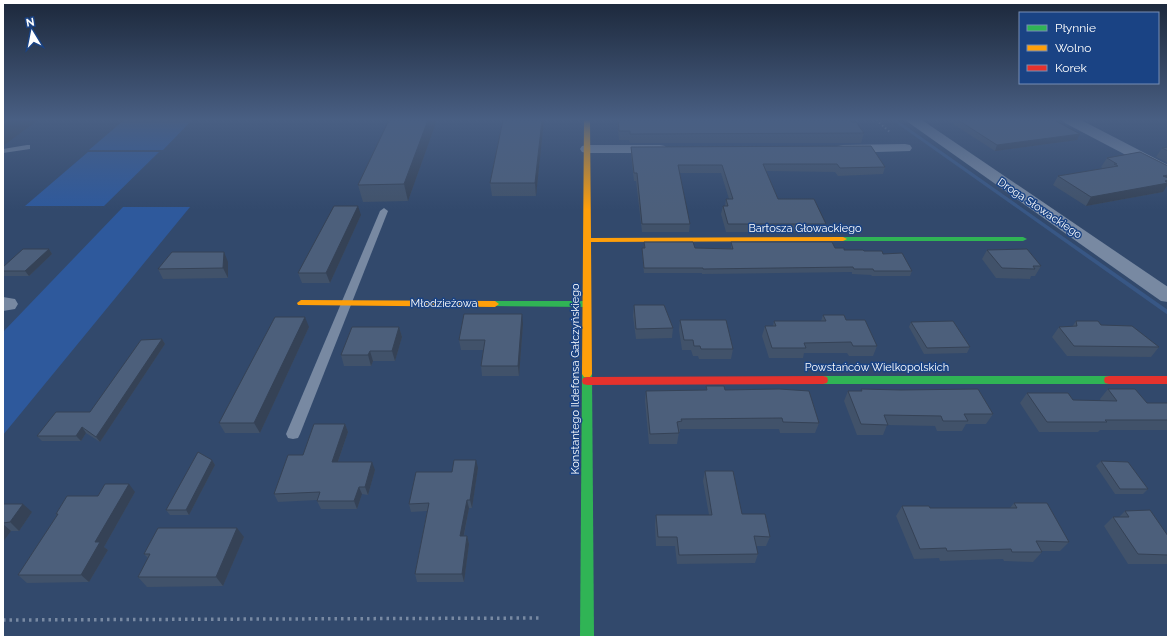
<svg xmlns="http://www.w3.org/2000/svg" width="1171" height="640" viewBox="0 0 1171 640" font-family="Raleway,sans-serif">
<rect width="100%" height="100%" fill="#32496c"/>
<g fill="#2e599c">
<polygon points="124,120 192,120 163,150 89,150"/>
<polygon points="88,152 159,152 104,206 25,206"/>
<polygon points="123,207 190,207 3,435 3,332"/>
</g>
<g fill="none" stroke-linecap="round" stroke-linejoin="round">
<polygon fill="#385785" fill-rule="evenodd" points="892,120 897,120 1168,310 1168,315"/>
<polyline stroke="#7889a2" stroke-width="2" stroke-dasharray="1.5 2.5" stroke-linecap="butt" points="876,120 891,133"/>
<polyline stroke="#7889a2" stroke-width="3.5" stroke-dasharray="2.5 4" stroke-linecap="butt" points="3,620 542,618"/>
<g fill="#7889a2" fill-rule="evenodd">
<polygon points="27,145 30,145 30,149 3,153 3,149"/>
<polygon points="384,208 388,211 300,434 298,438 293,439 288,438 286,434 380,211"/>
</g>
<g fill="#7889a2" fill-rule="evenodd">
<polygon points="905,120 922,120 1168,287 1168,302 1161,301"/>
<polygon points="1063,120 1081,120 1168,165 1168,176 1162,174 1065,123"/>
<polygon points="905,144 910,145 912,148 910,151 843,153 838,152 836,149 838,146 843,145"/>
<polygon points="587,145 660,145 665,146 667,149 665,152 660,153 587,153 582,152 580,149 582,146"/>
<polygon points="3,297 15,299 18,304 15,309 3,311"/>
</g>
<g fill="#30b455" fill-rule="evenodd">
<polygon points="840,237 1023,237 1027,239 1023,241 840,241 839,239"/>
<polygon points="495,301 587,301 591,304 587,307 492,306 491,304 492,302"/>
<polygon points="587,370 590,371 592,374 594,637 580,637 582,374 584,371"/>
<polygon points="823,376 1109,376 1113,377 1114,380 1113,383 1109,384 823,384 819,383 818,380 819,377"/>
</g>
<g fill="#ff9f0a" fill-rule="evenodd">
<polygon points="584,120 590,120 591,238 843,237 847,239 843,241 591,242 592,374 590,377 584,377 582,374"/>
<polygon points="301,300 495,301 499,304 495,307 298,305 297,303"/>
</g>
<g fill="#e5322d" fill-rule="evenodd">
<polygon points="823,376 827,377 828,380 827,383 823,384 587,385 583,384 582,381 583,378 587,377"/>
<polygon points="1109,376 1168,376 1168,384 1109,384 1105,383 1104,380 1105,377"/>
</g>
</g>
<g fill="#41526a">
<polygon points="389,120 437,120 408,201 363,202 358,185"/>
<polygon points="503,120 544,120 536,196 492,196 490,183"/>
<polygon points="617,120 850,120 864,133 861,143 630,143 629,140 619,140"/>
<polygon points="947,120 1054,120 1077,140 995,151"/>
<polygon points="631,147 885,167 883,174 838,176 835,172 766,171 778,199 826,224 824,232 726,232 721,214 723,206 725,206 726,199 729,199 721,173 679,173 690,224 689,232 642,232 636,181 634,181 631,154"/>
<polygon points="1168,147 1168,163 1156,157 1162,148"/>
<polygon points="1140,152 1163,192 1086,206 1053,185 1058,176 1104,169 1101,167 1107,158"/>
<polygon points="361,215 330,283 302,283 298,273"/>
<polygon points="644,242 695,248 731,248 731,242 835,248 844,250 883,254 912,271 910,276 872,276 871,275 852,274 852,272 702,274 702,273 644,273 642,253 642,248 644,248"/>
<polygon points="49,249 52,254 29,276 3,276 3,267"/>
<polygon points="987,250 1041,266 1035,276 1031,276 1030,279 996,278 982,259"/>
<polygon points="228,262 228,278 163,279 158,269"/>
<polygon points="634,305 673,328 672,338 636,339 633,316"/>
<polygon points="823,315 846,320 877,346 873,356 849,356 847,353 804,353 803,358 769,358 762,336 765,326 773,326 774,321 821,321"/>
<polygon points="680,320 733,349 731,359 699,359 698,356 693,356 691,350 682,350 679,330"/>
<polygon points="1076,321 1101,325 1159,347 1151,357 1067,356 1052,337 1059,327 1072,327"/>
<polygon points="911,322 970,347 967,353 924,354 909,327"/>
<polygon points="523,324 519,376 482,376 481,366 483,350 461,350 459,340"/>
<polygon points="309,327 260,433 225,433 219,423"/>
<polygon points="399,327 402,337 395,361 373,361 371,366 344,366 341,355"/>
<polygon points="162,339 165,344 100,442 86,433 81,441 42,441 37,436 90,412"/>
<polygon points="706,386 725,390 819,423 815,433 780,433 779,429 680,429 680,432 679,432 677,444 649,444 645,401 646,391 706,390"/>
<polygon points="861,389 993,414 986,424 966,424 962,431 937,431 935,426 887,425 883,435 857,435 844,401 848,391 861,391"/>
<polygon points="1108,389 1147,403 1168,403 1168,430 1100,430 1098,432 1039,432 1020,403 1027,393 1073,400 1101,401 1100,399"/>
<polygon points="345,424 348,432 338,462 375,470 368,495 362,494 357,509 321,509 317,501 317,500 278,502 274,494 303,455"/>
<polygon points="212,460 215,465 189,515 170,515 166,510"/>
<polygon points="1101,461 1148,489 1143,494 1115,494 1096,466"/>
<polygon points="478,468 472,508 469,508 464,536 467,536 469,544 464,582 417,582 415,574 427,511 411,512 409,504 452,472"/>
<polygon points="705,471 742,514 770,537 766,546 756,546 758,554 755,563 677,564 675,546 656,546 655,525 656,515 709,515 703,481"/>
<polygon points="135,492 104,547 108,550 89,582 27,583 18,575 57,516 56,514 98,496"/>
<polygon points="1014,503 1069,542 1060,551 1041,551 1042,552 1033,562 1004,561 1003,559 940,561 939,558 914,559 896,516 902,506 930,508 1010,508"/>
<polygon points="3,504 32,512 19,531 11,531 3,542"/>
<polygon points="1125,511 1168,536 1168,564 1128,564 1104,526 1113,517 1119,517"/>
<polygon points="244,537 223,586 147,587 138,577 148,558 144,554"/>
</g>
<g fill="#354256">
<polygon points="10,120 38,120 3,146 3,125"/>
<polygon points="428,120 437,120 408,201 404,184"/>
<polygon points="542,120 544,120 536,196 535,183"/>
<polygon points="1080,134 1077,140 995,151 997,145"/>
<polygon points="1168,175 1168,184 1163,192 1086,206 1091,197"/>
<polygon points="358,206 361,215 330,283 326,273"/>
<polygon points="49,249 52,254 29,276 25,271"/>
<polygon points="224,252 228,262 228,278 223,268"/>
<polygon points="522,314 523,324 519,376 518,366"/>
<polygon points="305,317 309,327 260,433 254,423"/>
<polygon points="399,327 402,337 395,361 392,351"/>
<polygon points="162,339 165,344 100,442 96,437"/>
<polygon points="370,351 373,361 371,366 368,355"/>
<polygon points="345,424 348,432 335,470 332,462"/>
<polygon points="82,427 86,433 81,441 76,436"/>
<polygon points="212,460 215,465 189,515 186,510"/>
<polygon points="476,460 478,468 472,508 470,500"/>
<polygon points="372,462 375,470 368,495 365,487"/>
<polygon points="129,484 135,492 104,547 108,550 89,582 81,575 95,542"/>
<polygon points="359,487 362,494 357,509 354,501"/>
<polygon points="467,500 469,508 462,544 460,536"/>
<polygon points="23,504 32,512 19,531 10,522"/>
<polygon points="3,524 11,531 3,542"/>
<polygon points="237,528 244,537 223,586 216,577"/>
<polygon points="467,536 469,544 464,582 462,574"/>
</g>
<g fill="#4c5f7b" stroke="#354256">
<polygon points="3,120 10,120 3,125"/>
<polygon points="389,120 428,120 404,184 358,185"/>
<polygon points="503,120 542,120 535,183 490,183"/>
<polygon points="618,120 850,120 851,122 856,122 864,133 630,134 630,131 619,131"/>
<polygon points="958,120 1054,120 1080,134 997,145"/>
<polygon points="871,146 885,167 840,168 837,164 763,164 778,199 814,199 826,224 728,224 723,206 728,206 726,199 733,199 722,165 678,165 690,224 642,224 637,173 634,173 631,147"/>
<polygon points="1168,147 1168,151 1162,148"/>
<polygon points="1140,152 1168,166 1168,175 1163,176 1168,178 1168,180 1165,181 1168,183 1091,197 1058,176 1118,166 1114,164 1117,164 1107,158"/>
<polygon points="334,206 358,206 326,273 298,273"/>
<polygon points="644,242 693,242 695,248 733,249 731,242 832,242 835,248 844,248 844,250 863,250 864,251 882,251 883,254 902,253 912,271 874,271 873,269 854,269 853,267 703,269 703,268 644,268 642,248 645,248"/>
<polygon points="23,249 49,249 25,271 3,271 3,267"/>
<polygon points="1027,249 1041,266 1033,266 1035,269 1002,268 987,250"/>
<polygon points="172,252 224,252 223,268 158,269"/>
<polygon points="634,305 664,305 673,328 636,329"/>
<polygon points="464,314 522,314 518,366 481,366 485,340 459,340"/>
<polygon points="823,315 844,315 846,320 865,320 877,346 853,346 851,342 804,343 806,348 772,348 765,326 776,326 774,321 826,321"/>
<polygon points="275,317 305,317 254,423 219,423"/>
<polygon points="680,320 726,320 733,349 701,349 700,346 694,346 693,340 684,340"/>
<polygon points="953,321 970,347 927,348 911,322"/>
<polygon points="1076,321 1098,321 1101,325 1132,326 1159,347 1074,346 1059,327 1077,326"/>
<polygon points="352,327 399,327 392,351 370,351 368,355 341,355"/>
<polygon points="162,339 96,437 82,427 76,436 37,436 56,412 90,412 141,340"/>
<polygon points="706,386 724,386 725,390 779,389 809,391 819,423 783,422 782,418 681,419 682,421 677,422 679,433 650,434 646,391 707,390"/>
<polygon points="861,389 901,390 978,389 993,414 964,414 968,421 943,421 941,416 884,415 888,425 861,424 848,391 862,391"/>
<polygon points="1108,389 1135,389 1147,403 1168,403 1168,420 1105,420 1107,422 1047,422 1027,393 1068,393 1073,400 1117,401"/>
<polygon points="314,424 345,424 332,462 372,462 365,487 359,487 354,501 317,501 320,492 274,494 288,455 303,455"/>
<polygon points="198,452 212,460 186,510 166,510"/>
<polygon points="454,460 476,460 470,500 467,500 460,536 467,536 462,574 415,574 429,503 409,504 416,472 452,472"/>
<polygon points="1101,461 1128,462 1148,489 1120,489"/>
<polygon points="705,471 733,471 742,514 765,514 770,537 754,536 758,554 679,555 677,537 658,537 656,515 712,515"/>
<polygon points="105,484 129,484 95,542 100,542 81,575 18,575 58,514 56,514 67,496 98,496"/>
<polygon points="1014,503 1047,503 1069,542 1036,541 1042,552 1012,552 1011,549 947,551 946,548 920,549 902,506 929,506 930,508 1017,508"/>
<polygon points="3,504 23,504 10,522 3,523"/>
<polygon points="1150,510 1168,536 1168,555 1138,554 1113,517 1129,517 1125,511"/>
<polygon points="158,528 237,528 216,577 138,577 150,554 144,554"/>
</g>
<linearGradient id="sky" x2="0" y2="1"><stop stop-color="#1c283b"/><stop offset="0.57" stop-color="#495f83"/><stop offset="1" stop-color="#495f83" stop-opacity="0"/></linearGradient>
<rect width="1171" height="210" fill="url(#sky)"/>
<g text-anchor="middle" stroke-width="3" stroke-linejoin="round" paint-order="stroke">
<g font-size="11" fill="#fff" stroke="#1a4384">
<text transform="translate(1040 208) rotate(34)" y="4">Droga Słowackiego</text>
<text x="805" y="232">Bartosza Głowackiego</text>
<text x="444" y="307">Młodzieżowa</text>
<text x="877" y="371">Powstańców Wielkopolskich</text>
<text transform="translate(575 379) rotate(-90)" y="4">Konstantego Ildefonsa Gałczyńskiego</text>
</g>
</g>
<rect width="1171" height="640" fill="none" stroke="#ffffff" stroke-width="8"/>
<rect x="1019" y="12" width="140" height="72" fill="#1a4384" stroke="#768eb5"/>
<rect x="1027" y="25" width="20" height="6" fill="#30b455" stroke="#768eb5"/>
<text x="1055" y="32" font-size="12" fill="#ffffff">Płynnie</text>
<rect x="1027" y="45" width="20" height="6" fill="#ff9f0a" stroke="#768eb5"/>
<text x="1055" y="52" font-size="12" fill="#ffffff">Wolno</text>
<rect x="1027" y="65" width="20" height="6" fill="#e5322d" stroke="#768eb5"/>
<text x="1055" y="72" font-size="12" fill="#ffffff">Korek</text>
<g transform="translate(32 32) rotate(350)" stroke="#1a4384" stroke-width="3" paint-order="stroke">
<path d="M0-3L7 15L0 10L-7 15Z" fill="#ffffff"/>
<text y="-6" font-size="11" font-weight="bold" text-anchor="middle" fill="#ffffff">N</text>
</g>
</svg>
